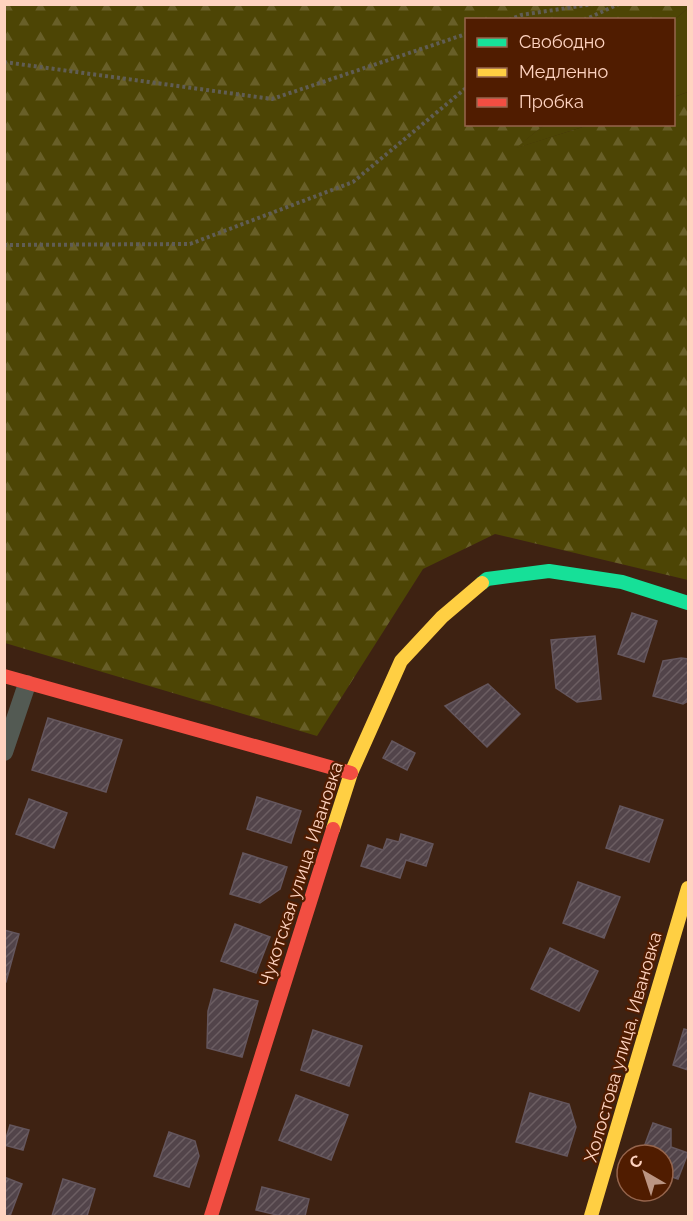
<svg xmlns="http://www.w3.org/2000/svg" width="693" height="1221" viewBox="0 0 693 1221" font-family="Raleway,sans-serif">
<defs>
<pattern id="forest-firs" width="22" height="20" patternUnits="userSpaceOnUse" patternTransform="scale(1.5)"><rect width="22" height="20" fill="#4d4505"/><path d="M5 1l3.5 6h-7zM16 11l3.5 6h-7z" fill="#685f28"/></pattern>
<pattern id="building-hatch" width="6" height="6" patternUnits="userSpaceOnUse" patternTransform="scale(1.5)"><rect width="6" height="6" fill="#52444a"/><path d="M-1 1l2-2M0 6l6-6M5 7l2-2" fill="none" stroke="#6c5e62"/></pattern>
</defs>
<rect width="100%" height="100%" fill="#3e2212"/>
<g fill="#4d4505">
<polygon points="688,8 688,92 674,97 674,20"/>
<polygon points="544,125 589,125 514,149"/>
</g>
<polygon fill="url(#forest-firs)" points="4,5 688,5 688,8 674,20 466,20 466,124 544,125 516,148 589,125 674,124 674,97 688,92 688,580 495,534 423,569 317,736 5,643"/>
<g fill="url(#building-hatch)" stroke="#64565d" stroke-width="1.5">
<polygon points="632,613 657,621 644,662 618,654"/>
<polygon points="595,636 601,699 577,702 556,688 551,640"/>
<polygon points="681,658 688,659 688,701 683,704 653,696 663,661"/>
<polygon points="488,684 520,714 487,747 445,706"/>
<polygon points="48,718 122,740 106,792 32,770"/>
<polygon points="392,741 415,753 407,770 383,758"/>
<polygon points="257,797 301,811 291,843 247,829"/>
<polygon points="29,799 67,813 54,848 16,834"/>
<polygon points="620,806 663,820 649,862 606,848"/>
<polygon points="401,834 433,844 426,866 406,860 400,878 361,866 368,845 383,850 387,839 399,842"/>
<polygon points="243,853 287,867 280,889 260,903 230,894"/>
<polygon points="578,882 620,897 604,938 563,923"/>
<polygon points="235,924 270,937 256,973 221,961"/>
<polygon points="4,930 19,934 6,982 4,982"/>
<polygon points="550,948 598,971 579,1011 531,989"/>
<polygon points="214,989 258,1001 242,1057 207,1048 208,1011"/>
<polygon points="684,1029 688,1030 688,1070 673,1065"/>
<polygon points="313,1030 362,1046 349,1086 301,1070"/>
<polygon points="530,1093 569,1104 576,1127 567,1156 516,1142"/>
<polygon points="296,1095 348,1115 331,1160 279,1140"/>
<polygon points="653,1123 671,1129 671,1147 688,1153 678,1179 663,1174 663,1155 641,1155"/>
<polygon points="10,1125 29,1130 23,1150 4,1145"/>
<polygon points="169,1132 195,1141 199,1156 189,1187 154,1176"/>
<polygon points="4,1177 22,1184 10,1216 4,1216"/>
<polygon points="63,1179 95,1189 87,1216 52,1216"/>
<polygon points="262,1187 309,1199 305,1216 281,1216 256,1210"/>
</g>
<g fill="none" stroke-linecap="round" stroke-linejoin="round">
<g stroke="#605d54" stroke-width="4" stroke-dasharray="3 3" stroke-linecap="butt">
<polyline points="509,20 521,15 593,4"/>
<polyline points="584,20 619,4"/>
<polyline points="4,62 272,99 466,34"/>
<polyline points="4,245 190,244 353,182 466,88"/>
</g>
<polyline stroke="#535a53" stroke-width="18" points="4,752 27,684"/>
<polyline stroke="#16e098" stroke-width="14" points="482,583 487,579 549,571 622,582 688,603"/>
<g stroke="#ffcf43" stroke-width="14">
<polyline points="333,829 351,773 401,661 442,617 482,583"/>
<polyline points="591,1216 688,888"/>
</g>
<g stroke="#f24e42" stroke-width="14">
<polyline points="4,676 351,773"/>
<polyline points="211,1216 333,829"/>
</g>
</g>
<g text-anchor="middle" stroke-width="4.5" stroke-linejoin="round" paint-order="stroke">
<g font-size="18" fill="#fed3c0" stroke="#501c00">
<text transform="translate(301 874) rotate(-72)" y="6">Чукотская улица, Ивановка</text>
<text transform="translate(623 1047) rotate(-74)" y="6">Холостова улица, Ивановка</text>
</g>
</g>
<rect width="693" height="1221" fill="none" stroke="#fed3c0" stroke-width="12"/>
<rect x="465" y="18" width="210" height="108" fill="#501c00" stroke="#96654d" stroke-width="1.5"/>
<rect x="477" y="38" width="30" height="9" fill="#16e098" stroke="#96654d" stroke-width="1.5"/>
<text x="519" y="48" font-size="18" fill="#fed3c0">Свободно</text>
<rect x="477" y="68" width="30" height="9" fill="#ffcf43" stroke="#96654d" stroke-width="1.5"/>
<text x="519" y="78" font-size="18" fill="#fed3c0">Медленно</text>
<rect x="477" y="98" width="30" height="9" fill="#f24e42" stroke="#96654d" stroke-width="1.5"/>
<text x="519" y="108" font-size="18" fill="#fed3c0">Пробка</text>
<g transform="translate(645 1173) rotate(321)"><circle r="28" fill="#501c00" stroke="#96654d" stroke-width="1.5"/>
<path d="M0-4.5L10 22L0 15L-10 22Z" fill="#bb9583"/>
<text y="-9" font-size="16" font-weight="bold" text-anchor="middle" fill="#fed3c0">С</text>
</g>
</svg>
